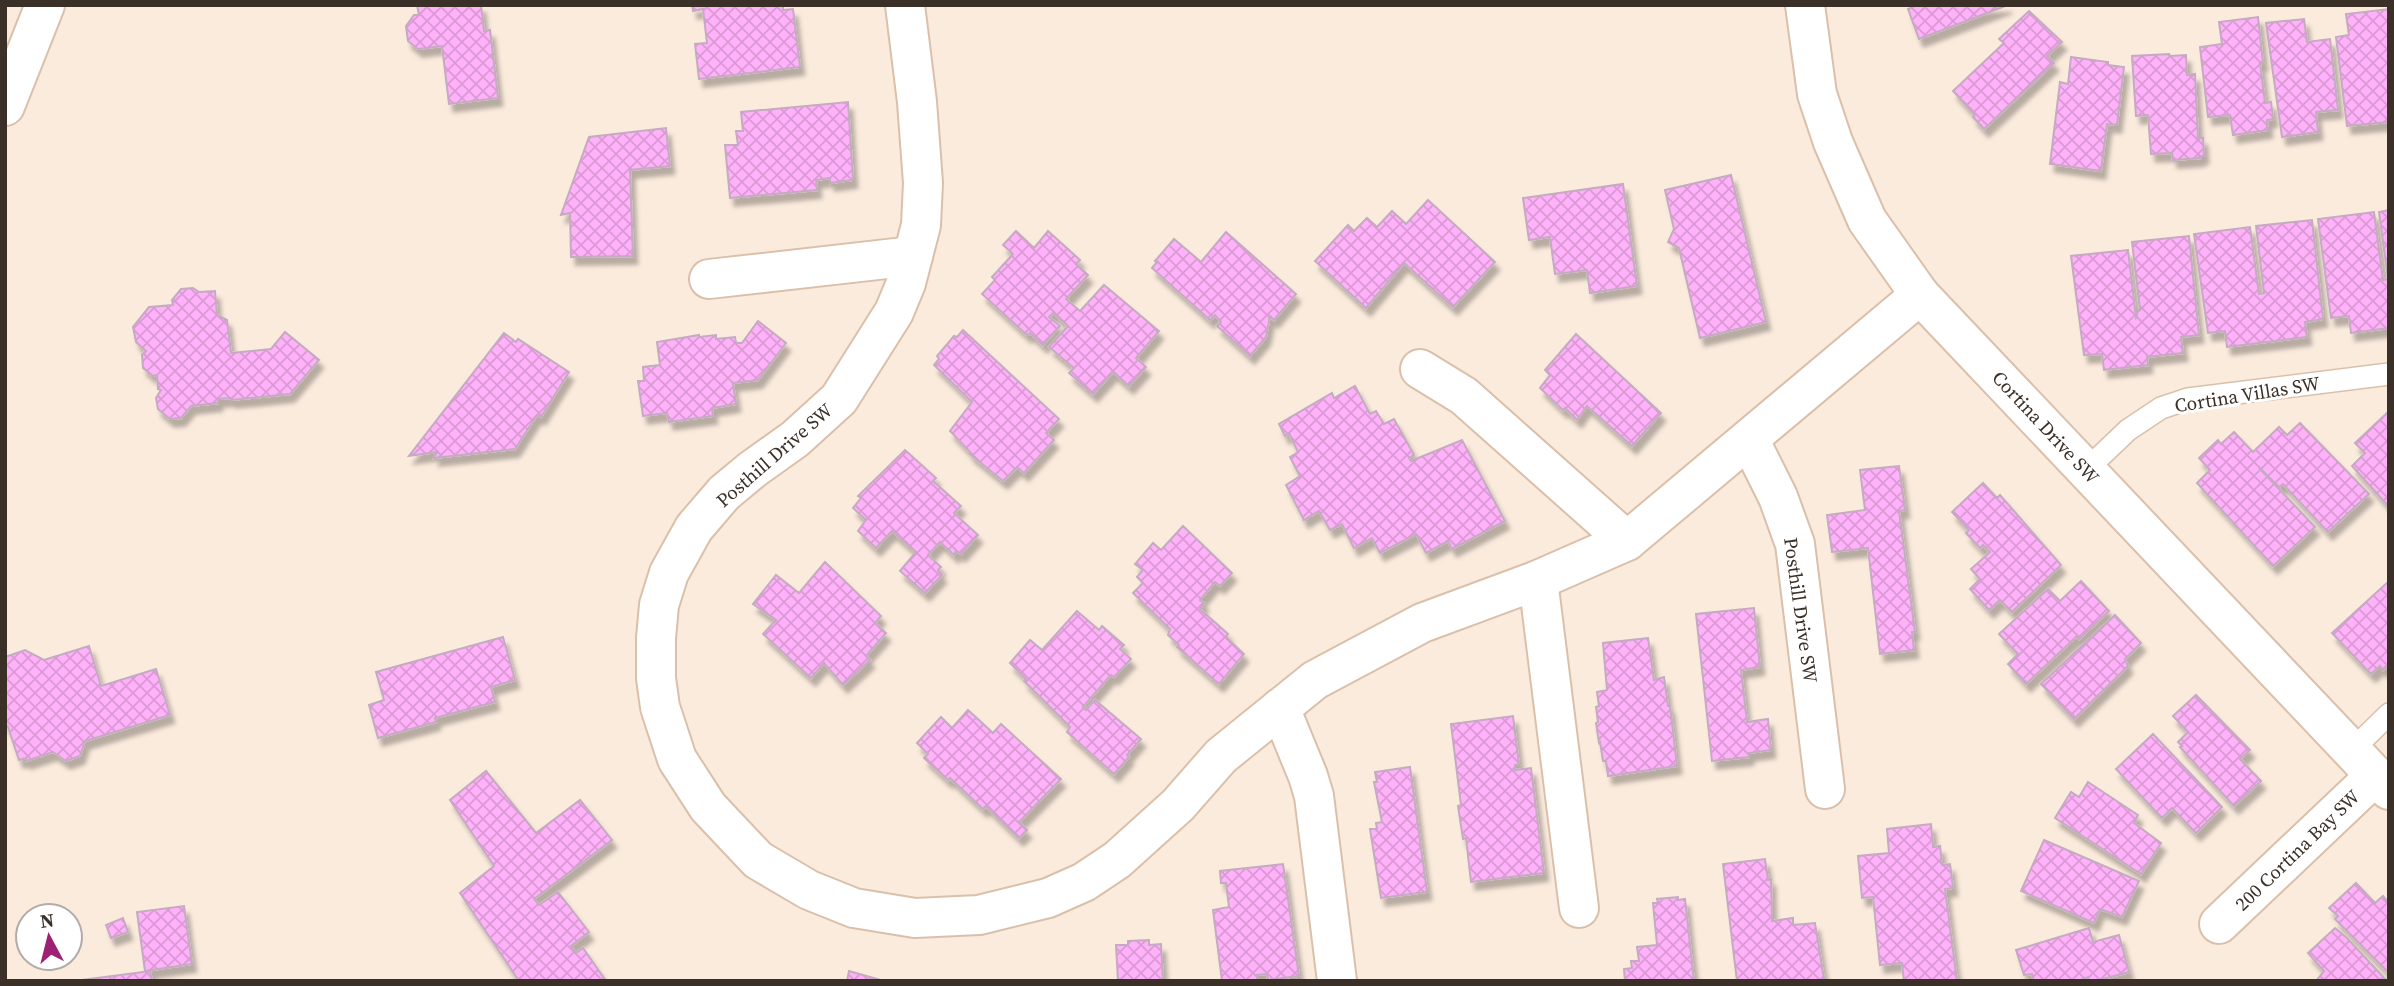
<svg xmlns="http://www.w3.org/2000/svg" width="2394" height="986" viewBox="0 0 2394 986" font-family="'Source Serif 4',serif">
<defs>
<pattern id="building-cross-hatch" width="8" height="8" patternUnits="userSpaceOnUse" patternTransform="scale(1.75)"><rect width="8" height="8" fill="#ffb1f9"/><path d="M0 0l8 8M0 8l8-8" fill="none" stroke="#db99d5"/></pattern>
<filter id="shadow"><feDropShadow dx="4.5" dy="8" stdDeviation="2" flood-color="#0004"/></filter>
</defs>
<rect width="100%" height="100%" fill="#fbebdd"/>
<g fill="url(#building-cross-hatch)" stroke="#c4abc1" stroke-width="2" filter="url(#shadow)">
<polygon points="417,5 481,5 484,31 490,30 498,98 449,104 442,46 418,49 408,41 406,26 414,15 419,15"/>
<polygon points="692,5 783,5 783,10 793,9 800,67 699,79 695,44 707,43 703,9 693,11"/>
<polygon points="2008,5 1919,39 1908,9 1917,5"/>
<polygon points="2389,9 2389,122 2347,126 2336,37 2349,35 2346,14"/>
<polygon points="2029,11 2062,42 2047,56 2054,63 1984,129 1973,117 1975,115 1953,91 2004,43 1999,39"/>
<polygon points="2258,17 2263,63 2260,63 2265,103 2271,102 2273,119 2267,120 2268,130 2233,135 2230,115 2208,117 2200,47 2222,44 2219,22"/>
<polygon points="2304,19 2307,42 2330,39 2338,110 2316,112 2318,132 2282,137 2266,23"/>
<polygon points="2169,54 2170,56 2186,55 2187,75 2195,74 2198,138 2203,138 2204,156 2199,156 2200,158 2173,160 2172,153 2151,154 2148,115 2136,116 2132,56"/>
<polygon points="2071,57 2108,62 2108,65 2124,67 2117,125 2107,124 2101,171 2050,164 2060,82 2068,84"/>
<polygon points="848,102 853,180 830,183 830,178 816,180 817,190 730,198 725,145 738,145 736,131 743,131 741,112"/>
<polygon points="666,128 670,166 630,170 633,256 571,257 570,213 561,215 589,137"/>
<polygon points="1731,175 1766,322 1700,338 1679,248 1668,242 1674,229 1665,190"/>
<polygon points="1623,184 1637,286 1590,293 1587,270 1555,274 1550,237 1529,240 1523,198"/>
<polygon points="1428,200 1495,262 1453,307 1404,263 1366,308 1315,261 1348,225 1354,231 1367,218 1377,227 1392,211 1406,224"/>
<polygon points="2389,210 2389,328 2351,333 2349,316 2331,318 2318,219 2374,212 2383,280 2388,279 2379,212"/>
<polygon points="2312,220 2323,319 2305,322 2307,337 2227,347 2225,331 2208,333 2194,234 2250,227 2259,294 2264,293 2256,226"/>
<polygon points="1016,231 1034,248 1048,231 1080,260 1076,264 1088,275 1066,299 1080,311 1104,285 1159,331 1136,358 1146,367 1129,386 1113,372 1093,394 1069,373 1074,368 1049,347 1068,326 1053,313 1049,317 1060,326 1043,345 1030,333 1027,335 982,294 995,280 992,277 1013,254 1003,245"/>
<polygon points="1226,232 1296,294 1274,320 1270,316 1266,337 1250,356 1217,326 1221,322 1215,315 1210,320 1152,268 1157,262 1155,261 1174,239 1201,262"/>
<polygon points="2189,236 2199,335 2181,337 2183,353 2147,357 2148,365 2104,370 2102,354 2084,355 2071,256 2128,250 2136,318 2137,317 2137,310 2140,310 2132,242"/>
<polygon points="193,288 199,292 215,291 217,315 227,320 231,353 271,349 285,332 319,360 290,394 231,400 231,398 218,399 218,403 191,406 181,418 170,419 158,409 156,398 161,390 158,389 157,375 153,376 143,368 142,355 146,351 136,342 133,327 149,307 173,305 172,300 181,289"/>
<polygon points="758,321 786,343 758,380 733,383 736,404 712,408 713,416 669,422 667,413 643,416 638,381 644,381 643,367 660,365 657,342 699,335 699,337 716,335 716,339 735,337 736,343 742,343"/>
<polygon points="963,330 1059,419 1046,433 1054,440 1024,473 1017,467 1003,481 970,454 970,452 950,431 972,402 934,365 939,359 937,356 954,336 957,337"/>
<polygon points="504,333 516,342 518,339 569,372 541,417 537,415 515,449 434,458 437,452 409,456"/>
<polygon points="1576,334 1661,413 1632,446 1587,406 1577,420 1565,408 1563,410 1540,388 1550,375 1545,370"/>
<polygon points="1355,386 1370,414 1376,411 1384,424 1394,419 1414,455 1409,458 1411,461 1462,440 1505,521 1452,549 1448,541 1426,553 1416,534 1380,553 1372,538 1354,548 1342,524 1330,530 1319,511 1304,520 1286,485 1300,476 1290,457 1298,452 1289,433 1285,436 1279,424 1332,393 1334,398"/>
<polygon points="2387,413 2389,415 2389,507 2352,466 2365,453 2355,443"/>
<polygon points="2300,423 2369,494 2328,532 2283,484 2279,487 2259,468 2315,527 2273,566 2197,483 2210,470 2199,458 2218,440 2221,444 2234,432 2253,452 2279,427 2287,435"/>
<polygon points="905,450 936,478 933,481 961,506 954,513 978,535 961,554 956,551 954,555 940,542 928,555 941,567 938,570 942,575 925,593 900,571 916,552 892,531 876,548 858,531 866,520 853,508 861,498 858,496"/>
<polygon points="1899,466 1905,510 1899,511 1915,632 1912,632 1914,650 1880,654 1868,548 1832,552 1827,515 1865,510 1860,470"/>
<polygon points="1983,483 1997,498 2000,495 2061,565 2012,612 2000,600 1989,610 1970,589 1980,579 1971,569 1990,552 1983,545 1980,548 1966,533 1969,530 1952,512"/>
<polygon points="1183,526 1232,573 1220,586 1215,582 1200,600 1204,603 1200,609 1228,634 1226,637 1244,654 1219,684 1177,647 1179,645 1168,635 1170,629 1133,593 1143,583 1137,577 1143,570 1135,564 1153,543 1161,550"/>
<polygon points="825,562 881,616 875,623 886,633 866,656 870,660 843,685 824,663 811,678 763,634 776,620 753,604 776,575 799,593"/>
<polygon points="2081,581 2109,611 2079,639 2077,636 2026,684 2008,664 2018,654 1999,634 2048,589 2060,601"/>
<polygon points="2389,581 2389,665 2383,670 2380,666 2371,674 2332,633"/>
<polygon points="1754,608 1760,667 1741,670 1747,722 1768,719 1771,750 1749,753 1749,757 1712,761 1696,614"/>
<polygon points="1077,611 1099,630 1102,626 1124,645 1120,649 1131,659 1114,677 1111,675 1109,677 1083,707 1086,710 1095,700 1141,739 1127,755 1129,757 1114,774 1067,732 1070,727 1024,681 1026,679 1010,663 1030,640 1042,650"/>
<polygon points="2115,615 2141,643 2125,659 2128,666 2074,719 2041,684"/>
<polygon points="503,637 515,680 491,687 495,702 435,718 436,722 378,738 369,705 384,700 376,672"/>
<polygon points="1648,638 1654,680 1664,677 1668,706 1670,706 1677,766 1608,776 1606,761 1603,761 1600,742 1599,743 1596,723 1598,722 1596,707 1599,706 1597,692 1607,690 1603,643"/>
<polygon points="89,646 101,686 156,669 170,715 85,741 80,756 66,761 53,752 26,761 26,758 19,760 8,727 5,725 5,657 25,650 44,660"/>
<polygon points="2196,695 2250,750 2240,759 2261,781 2234,806 2180,747 2182,746 2178,742 2188,732 2173,716"/>
<polygon points="968,710 993,733 1001,724 1061,779 1019,822 1027,830 1019,838 986,806 983,809 950,778 948,780 924,758 928,754 917,743 941,717 952,728"/>
<polygon points="1513,716 1519,765 1515,765 1515,770 1531,768 1544,873 1471,882 1466,838 1463,839 1458,806 1461,805 1451,724"/>
<polygon points="2153,734 2222,807 2196,833 2172,808 2162,818 2116,769"/>
<polygon points="1410,767 1427,892 1381,898 1370,829 1377,829 1376,823 1382,822 1374,782 1377,782 1375,772"/>
<polygon points="486,771 536,833 580,800 612,840 534,899 539,905 558,892 589,932 571,946 576,953 583,948 606,981 519,981 460,893 494,866 450,800"/>
<polygon points="2088,782 2138,815 2134,823 2161,843 2141,874 2055,818 2071,792 2079,797"/>
<polygon points="1931,824 1933,847 1940,846 1942,865 1950,864 1953,888 1945,889 1957,981 1904,981 1902,963 1880,965 1873,897 1862,898 1858,856 1889,853 1887,829"/>
<polygon points="2044,840 2139,881 2122,917 2100,909 2094,923 2021,891"/>
<polygon points="1765,859 1768,880 1771,879 1772,921 1793,918 1793,925 1815,923 1824,979 1819,981 1737,981 1723,864"/>
<polygon points="1283,864 1299,976 1268,980 1267,974 1257,975 1257,981 1222,981 1213,910 1229,907 1226,883 1221,883 1220,871"/>
<polygon points="2356,883 2375,903 2383,896 2389,903 2389,973 2335,919 2338,916 2329,908"/>
<polygon points="1678,897 1678,900 1685,899 1694,981 1625,981 1624,969 1632,968 1631,961 1639,961 1637,947 1657,945 1653,903 1658,903 1657,899"/>
<polygon points="184,906 192,964 145,971 137,912"/>
<polygon points="123,918 128,932 111,938 106,925"/>
<polygon points="2089,928 2093,942 2119,935 2129,972 2096,981 2089,981 2088,977 2078,981 2034,981 2032,974 2024,975 2016,950"/>
<polygon points="2335,928 2347,938 2387,981 2316,981 2324,971 2308,953"/>
<polygon points="1149,940 1149,945 1161,944 1163,981 1118,981 1116,945 1128,945 1128,941"/>
<polygon points="150,971 152,981 74,981"/>
<polygon points="849,971 884,981 847,981"/>
</g>
<g fill="none" stroke-linecap="round" stroke-linejoin="round">
<g stroke="#dac0aa" stroke-width="24">
<g id="lane">
<polyline points="2086,470 2128,430 2161,408 2188,399 2389,374"/>
<polyline points="2352,750 2389,714"/>
</g>
</g>
<g stroke="#dac0aa" stroke-width="42">
<g id="street">
<polyline points="905,5 917,102 923,183 921,225 906,283 894,312 839,399 795,439 753,469 724,493 694,528 669,573 659,605 656,638 656,678 660,707 677,759 708,807 758,860 809,890 854,908 915,918 979,915 1048,898 1084,882 1117,860 1178,805 1221,756 1315,680 1422,623 1538,580 1627,541 1920,295"/>
<polyline points="5,106 45,5"/>
<polyline points="709,279 913,256"/>
<polyline points="1420,369 1464,396 1627,541"/>
<polyline points="1749,439 1778,497 1795,544 1825,789"/>
<polyline points="1538,580 1579,908"/>
<polyline points="1280,708 1308,776 1314,796 1337,981"/>
<polyline points="2219,924 2375,776"/>
</g>
</g>
<g stroke="#dac0aa" stroke-width="42">
<polyline id="secondary" points="1805,5 1817,94 1833,142 1867,220 1920,295 2389,790"/>
</g>
<use href="#lane" stroke="#fff" stroke-width="21"/>
<use href="#street" stroke="#fff" stroke-width="38"/>
<use href="#secondary" stroke="#fff" stroke-width="38"/>
</g>
<g text-anchor="middle" stroke-width="6" stroke-linejoin="round" paint-order="stroke">
<g font-size="19" fill="#3a3027" stroke="#fff">
<text transform="translate(2247 394) rotate(-9)" y="7">Cortina Villas SW</text>
<text transform="translate(2046 427) rotate(47)" y="7">Cortina Drive SW</text>
<text transform="translate(774 455) rotate(-41)" y="7">Posthill Drive SW</text>
<text transform="translate(1801 610) rotate(82)" y="7">Posthill Drive SW</text>
<text transform="translate(2297 850) rotate(-44)" y="7">200 Cortina Bay SW</text>
</g>
</g>
<rect width="2394" height="986" fill="none" stroke="#3a3027" stroke-width="14"/>
<g transform="translate(49 937) rotate(353)"><circle r="33" fill="#ffffff" stroke="#b0aca9" stroke-width="2"/>
<path d="M0-5L12 26L0 18L-12 26Z" fill="#9d2075"/>
<text y="-10" font-size="19" font-weight="bold" text-anchor="middle" fill="#3a3027">N</text>
</g>
</svg>
